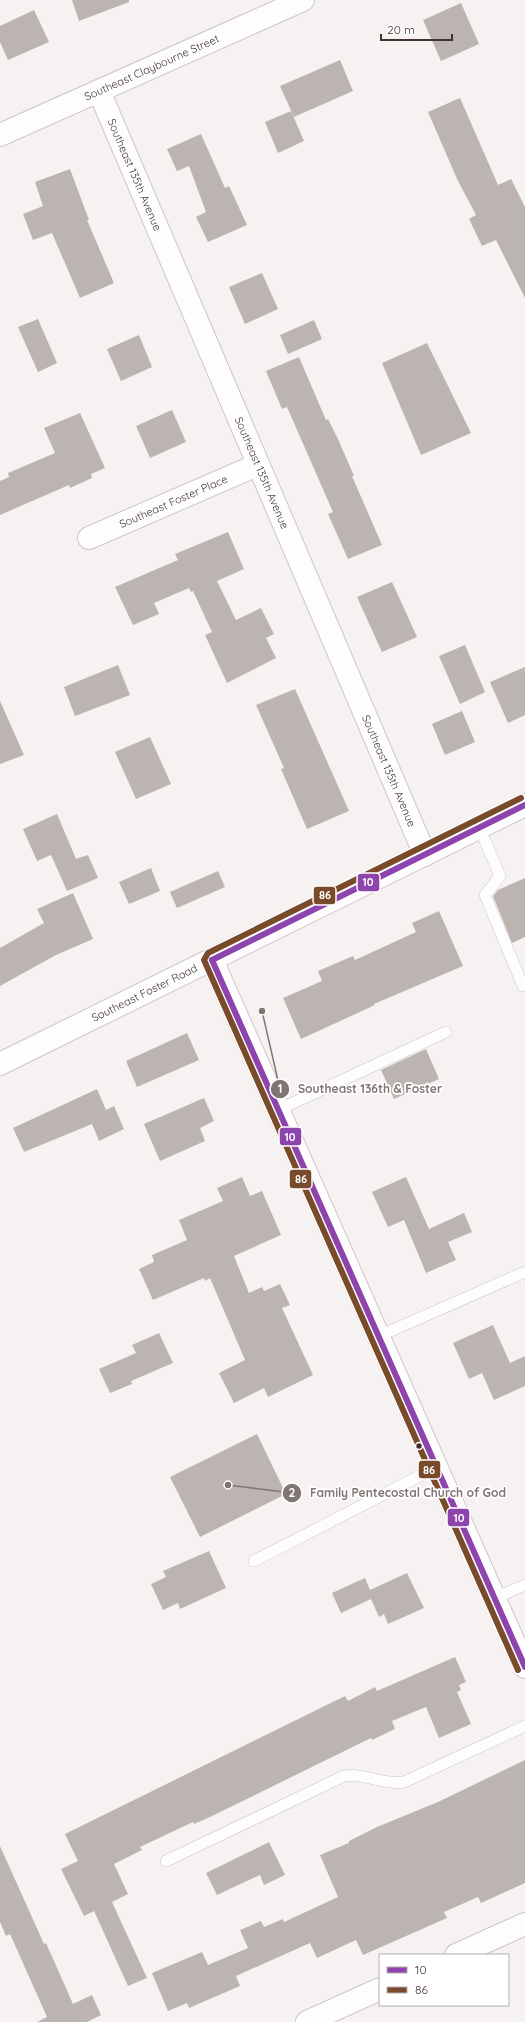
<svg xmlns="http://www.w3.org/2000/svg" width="525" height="2022" viewBox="0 0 525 2022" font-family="Quicksand,sans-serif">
<rect width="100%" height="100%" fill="#f7f2f2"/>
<g fill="#bcb4b1">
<polygon points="72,0 129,0 129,2 79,21"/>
<polygon points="461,3 479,44 441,61 423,20"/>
<polygon points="34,10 49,42 8,60 0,42 0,26"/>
<polygon points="340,60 353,91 294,117 280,86"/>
<polygon points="460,98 498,185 511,179 525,207 525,298 496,240 482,246 469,219 476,215 458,181 428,112"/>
<polygon points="291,111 304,141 278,153 265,122"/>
<polygon points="201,134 225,188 229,186 247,225 208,242 196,217 206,212 189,166 177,171 167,149"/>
<polygon points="70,169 89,220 87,220 114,283 80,298 52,233 33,240 23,214 43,206 35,182"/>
<polygon points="262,273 278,309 245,324 229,287"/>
<polygon points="38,319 57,363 38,372 18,327"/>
<polygon points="314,320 322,339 288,354 280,335"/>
<polygon points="139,335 152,367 121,381 107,349"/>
<polygon points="427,343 471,433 421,455 382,363"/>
<polygon points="299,357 326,420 328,419 338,439 354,476 352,476 382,545 348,559 328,514 333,512 287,407 282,409 266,371"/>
<polygon points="172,410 186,442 150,458 136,426"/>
<polygon points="80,413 105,468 91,474 92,478 70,488 69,485 0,515 0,481 9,477 8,473 55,453 44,428"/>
<polygon points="228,532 244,569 217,581 236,620 261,608 274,634 266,638 276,658 227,683 205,635 212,632 193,591 191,592 189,588 154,603 159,614 133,625 115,587 178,560 175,554"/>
<polygon points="392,582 417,637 382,652 357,597"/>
<polygon points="465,645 485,692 460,704 439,656"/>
<polygon points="118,665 130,695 75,716 64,687"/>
<polygon points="525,667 525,715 508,723 490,682"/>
<polygon points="295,689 349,811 307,829 281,769 284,768 256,705"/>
<polygon points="0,701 24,755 0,764"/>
<polygon points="462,711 475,742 445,755 432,724"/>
<polygon points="150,737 171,784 136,799 115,752"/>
<polygon points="57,814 76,859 88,855 98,878 67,891 51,855 37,861 23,829"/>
<polygon points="151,868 160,891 129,904 119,882"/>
<polygon points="218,871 225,887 177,908 170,892"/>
<polygon points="525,878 525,937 512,943 493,896 498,890"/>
<polygon points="73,893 93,939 56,955 0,986 0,948 44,923 37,909"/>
<polygon points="439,911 463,966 374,1004 375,1005 301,1039 283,998 322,981 318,971 353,956 355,960 416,932 412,923"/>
<polygon points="187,1033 199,1060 137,1087 126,1061"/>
<polygon points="426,1049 439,1079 394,1099 381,1070"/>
<polygon points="97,1089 106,1110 114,1106 124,1129 99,1141 92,1124 24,1152 13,1128"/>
<polygon points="204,1098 214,1121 200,1128 205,1141 160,1161 144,1124"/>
<polygon points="242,1177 250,1196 262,1191 281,1235 234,1256 249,1293 262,1287 264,1291 280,1284 290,1305 282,1308 313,1375 268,1397 264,1388 234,1403 219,1373 245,1360 210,1278 205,1281 204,1278 153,1300 139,1269 154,1262 152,1255 187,1240 179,1220 223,1201 217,1188"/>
<polygon points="406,1177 429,1229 464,1213 472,1232 448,1242 456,1260 426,1273 404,1220 388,1227 372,1192"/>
<polygon points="493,1325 510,1363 525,1356 525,1386 494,1400 482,1373 469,1379 453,1343"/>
<polygon points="159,1333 173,1363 131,1381 132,1384 110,1393 99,1369 136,1353 132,1345"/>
<polygon points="257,1434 286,1494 200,1537 170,1477"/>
<polygon points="209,1551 226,1588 180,1609 178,1603 163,1610 151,1584 166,1577 163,1571"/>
<polygon points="407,1573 424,1608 388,1624 384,1614 379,1617 371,1599 341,1613 332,1593 365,1578 370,1590"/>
<polygon points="455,1657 466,1682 459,1685 461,1690 457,1692 471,1724 439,1738 426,1707 392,1721 395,1729 372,1740 371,1738 210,1817 194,1824 193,1822 140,1847 142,1850 114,1864 128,1894 112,1902 147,1978 128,1986 94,1911 84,1916 61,1869 78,1861 65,1834 345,1696 348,1701 375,1687 377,1691"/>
<polygon points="525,1760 525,1883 481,1903 478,1897 444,1912 447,1918 363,1955 356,1940 317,1958 310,1943 236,1976 240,1986 189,2008 187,2003 168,2011 152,1973 202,1952 208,1965 248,1948 240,1930 261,1921 264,1927 283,1919 284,1922 338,1897 320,1855 349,1843 349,1841 377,1827 438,1802"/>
<polygon points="269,1842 285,1875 264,1885 260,1875 217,1895 206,1873"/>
<polygon points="0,1846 44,1944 46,1943 73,2004 92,1995 101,2015 87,2022 37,2022 47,2017 10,1934 6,1936 0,1922"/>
</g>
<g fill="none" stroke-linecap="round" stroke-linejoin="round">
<g stroke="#cec5c4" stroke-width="12">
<g id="service">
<polyline points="480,829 500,876 485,895 523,986"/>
<polyline points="278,1110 446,1032"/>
<polyline points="379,1336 525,1272"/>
<polyline points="254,1561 437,1467"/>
<polyline points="495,1598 525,1585"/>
<path d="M166,1861L344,1776C367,1773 381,1785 404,1782L525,1726"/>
</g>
</g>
<g stroke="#cec5c4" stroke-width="24">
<g id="minor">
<path id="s1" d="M99,91L425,855"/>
<path id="s2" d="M0,135L303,0"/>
<path id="s3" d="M89,538L257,465"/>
<polyline points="456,1955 525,1924"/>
<polyline points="307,2022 380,1989"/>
</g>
</g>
<g stroke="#cec5c4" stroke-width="24">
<polyline id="tertiary" points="212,960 525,1667"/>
</g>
<g stroke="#cec5c4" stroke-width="24">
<g id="primary">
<path id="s4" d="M0,1064L525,805"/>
</g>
</g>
<use href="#service" stroke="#fefdfd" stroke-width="11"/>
<use href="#minor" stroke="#fefdfd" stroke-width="22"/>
<use href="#tertiary" stroke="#fefdfd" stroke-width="22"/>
<use href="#primary" stroke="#fefdfd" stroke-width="22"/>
<g stroke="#fff" stroke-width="9">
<g id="bus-1">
<polyline points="212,960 525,1667"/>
<polyline points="212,960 525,805"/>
</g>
</g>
<g stroke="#fff" stroke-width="9">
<polyline id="bus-2" points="518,1670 204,960 208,953 521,798"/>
</g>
<use href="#bus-1" stroke="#8e44ad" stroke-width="6"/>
<use href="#bus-2" stroke="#7a4b2a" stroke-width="6"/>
</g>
<circle fill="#41322f" stroke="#fff" stroke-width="1.5" cx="419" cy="1446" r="3.5"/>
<g text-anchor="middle" stroke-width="3.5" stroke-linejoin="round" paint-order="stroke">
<g font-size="11" fill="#41322f" stroke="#fff">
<text dy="4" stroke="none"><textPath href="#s2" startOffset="166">Southeast Claybourne Street</textPath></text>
<text dy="4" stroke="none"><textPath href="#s1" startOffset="91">Southeast 135th Avenue</textPath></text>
<text dy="4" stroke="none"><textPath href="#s1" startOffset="415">Southeast 135th Avenue</textPath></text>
<text dy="4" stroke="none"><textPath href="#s3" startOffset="92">Southeast Foster Place</textPath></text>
<text dy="4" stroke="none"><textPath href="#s1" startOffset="739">Southeast 135th Avenue</textPath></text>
<text dy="4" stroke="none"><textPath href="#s4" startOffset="161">Southeast Foster Road</textPath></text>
</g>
</g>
<path fill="none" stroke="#817573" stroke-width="1.5" d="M262 1011L280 1089M228 1485L292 1493"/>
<g fill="#817573" stroke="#fff" stroke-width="1.5">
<circle cx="262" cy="1011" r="4"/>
<circle cx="228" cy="1485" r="4"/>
<circle cx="280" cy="1089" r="10"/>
<circle cx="292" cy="1493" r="10"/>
</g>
<g font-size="12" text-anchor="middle" font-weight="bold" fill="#fff">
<text x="280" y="1093">1</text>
<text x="292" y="1497">2</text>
</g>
<g font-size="12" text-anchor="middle" font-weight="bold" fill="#817573" stroke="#fff" stroke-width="3.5" stroke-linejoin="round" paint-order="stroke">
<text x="370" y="1093">Southeast 136th &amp; Foster</text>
<text x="408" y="1497">Family Pentecostal Church of God</text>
</g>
<g stroke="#fff" stroke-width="1.5">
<rect x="357" y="873" width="23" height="19" rx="4" fill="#8e44ad"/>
<rect x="313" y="886" width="23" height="19" rx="4" fill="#7a4b2a"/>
<rect x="279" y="1127" width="23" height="19" rx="4" fill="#8e44ad"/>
<rect x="289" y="1169" width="23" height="20" rx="4" fill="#7a4b2a"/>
<rect x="418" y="1460" width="23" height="19" rx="4" fill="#7a4b2a"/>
<rect x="447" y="1508" width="23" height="19" rx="4" fill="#8e44ad"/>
</g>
<g font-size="11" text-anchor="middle" font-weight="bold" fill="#fff">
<text x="368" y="886">10</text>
<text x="325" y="899">86</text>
<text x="290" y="1141">10</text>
<text x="301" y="1183">86</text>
<text x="429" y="1474">86</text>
<text x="459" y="1522">10</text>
</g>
<rect x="379" y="1954" width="130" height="52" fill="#ffffff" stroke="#b3adac"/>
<rect x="387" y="1967" width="20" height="6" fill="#8e44ad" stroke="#b3adac"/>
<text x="415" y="1974" font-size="12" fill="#41322f">10</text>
<rect x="387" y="1987" width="20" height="6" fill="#7a4b2a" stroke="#b3adac"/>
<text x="415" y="1994" font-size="12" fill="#41322f">86</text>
<path d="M381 34v6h71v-6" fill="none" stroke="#41322f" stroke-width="2"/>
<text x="387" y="34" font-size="12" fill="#41322f" stroke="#ffffff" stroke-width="3" paint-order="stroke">20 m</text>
</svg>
